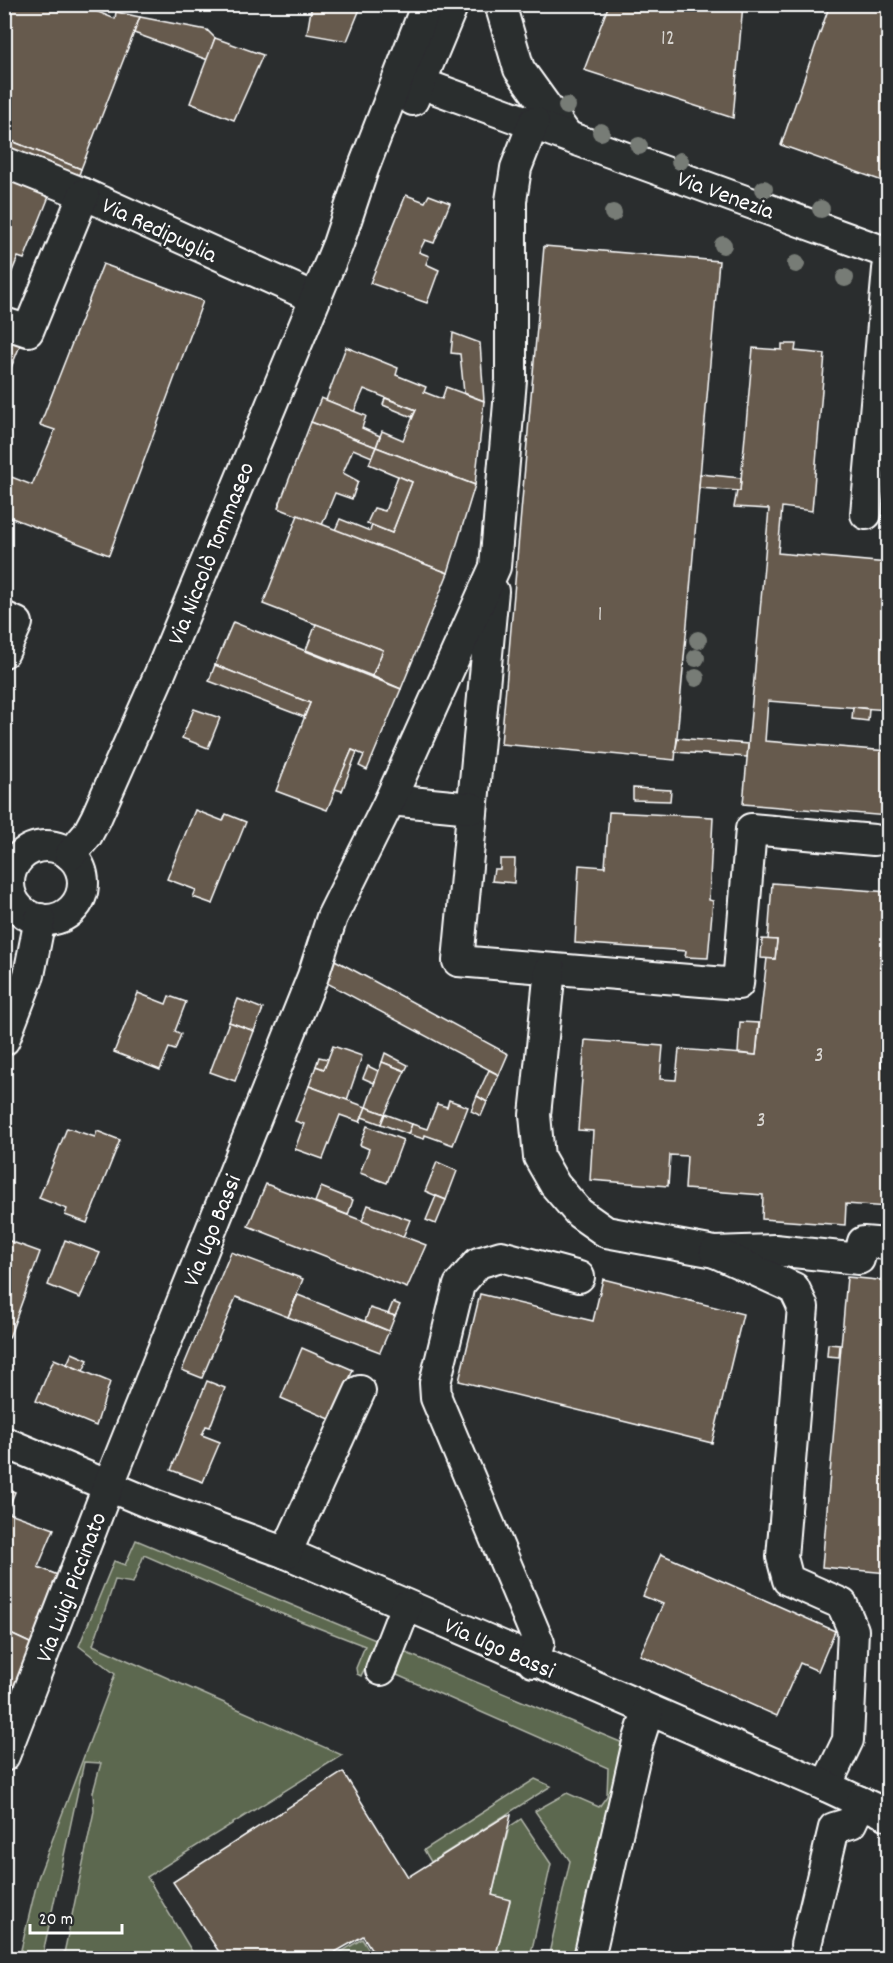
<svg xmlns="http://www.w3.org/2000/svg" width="893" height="1963" viewBox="0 0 893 1963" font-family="Dekko,sans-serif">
<rect width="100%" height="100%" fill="#2a2d2e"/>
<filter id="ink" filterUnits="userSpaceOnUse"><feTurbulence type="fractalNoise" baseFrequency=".0167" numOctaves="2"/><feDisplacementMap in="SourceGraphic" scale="12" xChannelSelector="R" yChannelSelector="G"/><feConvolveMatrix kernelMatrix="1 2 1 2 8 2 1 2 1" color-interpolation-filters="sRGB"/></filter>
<g filter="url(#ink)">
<g fill="#5c674f" stroke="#aeb3a7" stroke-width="1.5">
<path d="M136,1540L378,1641C376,1654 366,1664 361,1676L357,1674L356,1668L365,1646L259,1605L144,1555L133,1583L115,1580L93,1645L342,1755L147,1877L196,1958H63L94,1811L93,1792L101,1763L84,1762L42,1958H19L38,1878L115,1674L79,1646L114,1561L125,1565Z"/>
<polygon points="404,1652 630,1746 580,1958 548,1958 570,1861 535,1811 567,1793 599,1807 607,1796 608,1768 397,1675"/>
<polygon points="535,1779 551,1786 431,1862 424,1850"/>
<polygon points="521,1819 551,1864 530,1958 495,1958 510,1901 492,1895 509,1827"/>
<polygon points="362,1939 374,1958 331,1958"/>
</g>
<g fill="#665a4d" stroke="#fff" stroke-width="1.5">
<polygon points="4,4 79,4 115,19 116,12 140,17 81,169 4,138"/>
<polygon points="312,4 362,4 347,41 307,34"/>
<polygon points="609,4 743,4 733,118 584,70"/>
<polygon points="830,4 865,4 888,13 888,183 781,145"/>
<polygon points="140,17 207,30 215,38 208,60 134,33"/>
<polygon points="215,38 263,55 234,120 190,103"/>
<polygon points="4,138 81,169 77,181 4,151"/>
<polygon points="4,176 50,194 24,259 18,257 4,291"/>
<polygon points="406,195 425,202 429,195 450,203 434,243 425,240 419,252 429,256 426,264 439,270 427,303 370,283"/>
<polygon points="544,246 719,261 675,760 501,744"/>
<polygon points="103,264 203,301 109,555 4,515 4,474 32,485 55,430 40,425"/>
<polygon points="453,333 480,343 484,401 464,393 460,354 451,353"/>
<polygon points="4,338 21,343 4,385"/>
<polygon points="782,344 796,344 795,351 825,354 812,511 782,507 778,553 888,563 888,710 768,701 765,741 888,751 888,816 743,804 769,509 734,507 737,491 740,491 753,348 782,350"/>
<polygon points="346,347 398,368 396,375 426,387 424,392 442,399 446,387 484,401 475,485 376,447 382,431 403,440 416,410 364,389 354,412 326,400"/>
<polygon points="321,398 366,416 362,428 380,436 376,447 311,422"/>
<polygon points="385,398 416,410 412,417 383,405"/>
<polygon points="311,422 376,447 372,457 353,449 343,473 358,481 352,499 335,493 322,525 278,508"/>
<polygon points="376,447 475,485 448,573 335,530 340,519 370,531 372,525 392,533 412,482 369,464"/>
<polygon points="700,474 741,478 740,491 699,488"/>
<polygon points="398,476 412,482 392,533 367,523 374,508 385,511"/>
<polygon points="298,515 448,573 401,689 372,676 383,650 263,604"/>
<polygon points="233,622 401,689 367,770 359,766 364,755 352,750 327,810 276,791 310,703 215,665"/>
<polygon points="316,624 383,650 372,676 306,650"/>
<polygon points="215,665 310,703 304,717 209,681"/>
<polygon points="853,707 869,709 868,721 852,719"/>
<polygon points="194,709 220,718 208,748 182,738"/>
<polygon points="678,738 748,744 747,757 675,752"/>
<polygon points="352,750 357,752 342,791 335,789"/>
<polygon points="633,788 671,790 670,801 633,800"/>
<polygon points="195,810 223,821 226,814 246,822 213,904 193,897 196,890 167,879"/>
<polygon points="609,812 713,817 709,900 713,901 708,958 685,957 686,951 575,943 579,865 605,867"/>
<polygon points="500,859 515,859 514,883 492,881 494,869 500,869"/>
<polygon points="772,883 888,892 888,951 881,950 880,967 888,968 881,1066 888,1067 888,1207 846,1204 845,1225 762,1219 763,1195 685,1189 687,1156 670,1155 668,1186 590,1180 593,1131 578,1130 585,1040 663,1046 660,1079 676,1080 679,1049 756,1055 767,958 775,959 777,940 768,940"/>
<polygon points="762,939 777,940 775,959 761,958"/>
<polygon points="881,950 888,951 888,968 880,967"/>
<polygon points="333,959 508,1054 499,1075 325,982"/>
<polygon points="138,993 166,1004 169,996 186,1002 175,1031 181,1034 175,1050 169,1048 160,1070 114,1052"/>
<polygon points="238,999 263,1009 254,1031 229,1022"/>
<polygon points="229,1022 254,1031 235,1081 210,1072"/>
<polygon points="740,1022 759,1023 756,1055 738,1053"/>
<polygon points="884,1029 888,1030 888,1067 881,1066"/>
<polygon points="333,1046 362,1056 347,1100 309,1086 316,1066 324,1069"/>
<polygon points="385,1053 408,1065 405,1071 382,1062"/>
<polygon points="319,1057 328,1059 324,1069 316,1066"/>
<polygon points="382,1062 405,1071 385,1114 366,1107"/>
<polygon points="368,1066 378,1071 374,1083 363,1078"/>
<polygon points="489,1070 499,1075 487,1102 477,1096"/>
<polygon points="309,1086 366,1107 360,1122 340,1115 323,1159 295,1149 304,1124 295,1121"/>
<polygon points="477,1096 487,1102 481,1116 471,1111"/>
<polygon points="449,1100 468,1107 453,1145 425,1135 424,1139 408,1134 412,1124 427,1129 437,1104 447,1107"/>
<polygon points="366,1107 385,1114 381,1124 362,1117"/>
<polygon points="385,1114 412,1124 408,1134 381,1124"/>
<polygon points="367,1126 403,1140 387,1183 360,1173 369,1149 360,1145"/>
<polygon points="67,1128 95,1137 97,1131 120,1140 87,1223 65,1215 67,1209 39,1198"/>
<polygon points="437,1162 457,1171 446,1200 425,1191"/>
<polygon points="266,1184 426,1245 407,1288 248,1226"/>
<polygon points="321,1187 353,1200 348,1215 315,1202"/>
<polygon points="436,1196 446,1200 436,1224 426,1220"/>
<polygon points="368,1205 410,1220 403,1237 362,1221"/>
<polygon points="4,1239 40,1252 9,1338 4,1336"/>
<polygon points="65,1240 100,1253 80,1298 48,1285"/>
<polygon points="231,1252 303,1279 288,1317 236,1297 202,1378 182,1370"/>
<polygon points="847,1277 888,1281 888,1573 822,1567"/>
<polygon points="603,1279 743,1314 712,1443 459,1381 480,1294 593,1321"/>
<polygon points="298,1295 389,1331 380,1352 288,1317"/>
<polygon points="393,1302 400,1305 395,1316 388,1314"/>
<polygon points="370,1308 395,1316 389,1331 365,1321"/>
<polygon points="828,1344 840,1345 839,1357 827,1356"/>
<polygon points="302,1348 353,1370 332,1420 281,1398"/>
<polygon points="72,1353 88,1360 83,1371 67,1364"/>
<polygon points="54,1359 110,1382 96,1426 36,1401"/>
<polygon points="207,1381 225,1388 210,1427 206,1426 202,1435 220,1442 203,1482 171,1470"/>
<polygon points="4,1488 15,1492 4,1519"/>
<polygon points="7,1512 54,1529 38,1567 60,1576 32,1644 4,1631 4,1552 8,1544 4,1543 4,1519"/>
<polygon points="661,1554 835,1631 818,1671 800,1663 777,1716 640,1655 663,1604 643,1596"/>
<polygon points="4,1631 32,1644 4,1716"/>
<polygon points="343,1772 408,1877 507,1815 511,1815 492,1895 510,1900 495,1958 377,1958 363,1936 325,1958 223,1958 173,1882"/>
</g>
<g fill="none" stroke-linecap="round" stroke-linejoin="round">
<g stroke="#fff" stroke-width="34">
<g id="minor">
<polyline points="500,4 519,69 565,133"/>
<polyline points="420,83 888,253"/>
<polyline points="413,100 453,4"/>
<polyline points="4,162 84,194 315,298"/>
<polyline points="4,323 28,331 84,194"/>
<polyline points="866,514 888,269"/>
<polyline points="493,591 458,961 738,984 751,829 874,840"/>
<polyline points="4,617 17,623 4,652"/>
<polyline points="390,800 472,808"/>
<circle cx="46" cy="883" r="37"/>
<polyline points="70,855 87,835 96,818 161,671 338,244 363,169 427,4"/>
<polyline points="550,969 535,1115 539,1157 555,1185 579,1213 606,1232 715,1252 775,1250 859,1259 863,1242 888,1244"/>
<polyline points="4,1040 29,975 40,919"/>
<polyline points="715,1252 794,1288 803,1307 782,1557 788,1580 842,1604 853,1630 848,1740 826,1786"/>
<polyline points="4,1442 154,1505 286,1553 826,1786 888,1815"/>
<polyline points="286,1553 360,1391"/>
<polyline points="533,1662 539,1643 436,1398 435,1383 459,1285 478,1263 501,1256 579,1277"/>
<polyline points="381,1670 406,1606"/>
<polyline points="4,1756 109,1484 313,976 332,917 390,800 495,567 511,380 511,201 516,168 534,122"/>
<polyline points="806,1945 834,1828 851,1823 861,1802"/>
<polyline points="589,1958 638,1742 648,1711"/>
</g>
</g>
<use href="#minor" stroke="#2a2d2e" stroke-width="30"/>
</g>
<g fill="#777b76">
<circle cx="567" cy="106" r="9"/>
<circle cx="601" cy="132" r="9"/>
<circle cx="639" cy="146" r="9"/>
<circle cx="680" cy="161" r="9"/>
<circle cx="764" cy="189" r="9"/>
<circle cx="821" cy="209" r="9"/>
<circle cx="613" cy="213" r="9"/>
<circle cx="723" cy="245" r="9"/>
<circle cx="796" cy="264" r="9"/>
<circle cx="845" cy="278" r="9"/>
<circle cx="698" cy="640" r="9"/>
<circle cx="696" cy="658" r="9"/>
<circle cx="696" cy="678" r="9"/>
</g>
</g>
<g text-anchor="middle" stroke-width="4.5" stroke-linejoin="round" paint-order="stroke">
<g font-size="21" fill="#d9d6d2">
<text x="668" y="44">12</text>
<text x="600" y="620">1</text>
<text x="819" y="1061">3</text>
<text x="761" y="1126">3</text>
</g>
<g font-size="24" fill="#fff" stroke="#2a2d2e">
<text transform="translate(726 194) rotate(20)" y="8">Via Venezia</text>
<text transform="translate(160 229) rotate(25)" y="8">Via Redipuglia</text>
<text transform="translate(210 553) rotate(-68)" y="8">Via Niccolò Tommaseo</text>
<text transform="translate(211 1230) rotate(-68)" y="8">Via Ugo Bassi</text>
<text transform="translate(70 1587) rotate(-69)" y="8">Via Luigi Piccinato</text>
<text transform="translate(500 1647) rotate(24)" y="8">Via Ugo Bassi</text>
</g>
</g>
<rect width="893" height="1963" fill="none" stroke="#2a2d2e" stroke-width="24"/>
<rect x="12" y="12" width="869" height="1939" fill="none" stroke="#fff" stroke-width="2" filter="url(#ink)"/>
<path d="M30 1924v9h92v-9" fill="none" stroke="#ffffff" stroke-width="3"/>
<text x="39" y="1924" font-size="18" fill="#ffffff" stroke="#2a2d2e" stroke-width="4.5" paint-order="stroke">20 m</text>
</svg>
